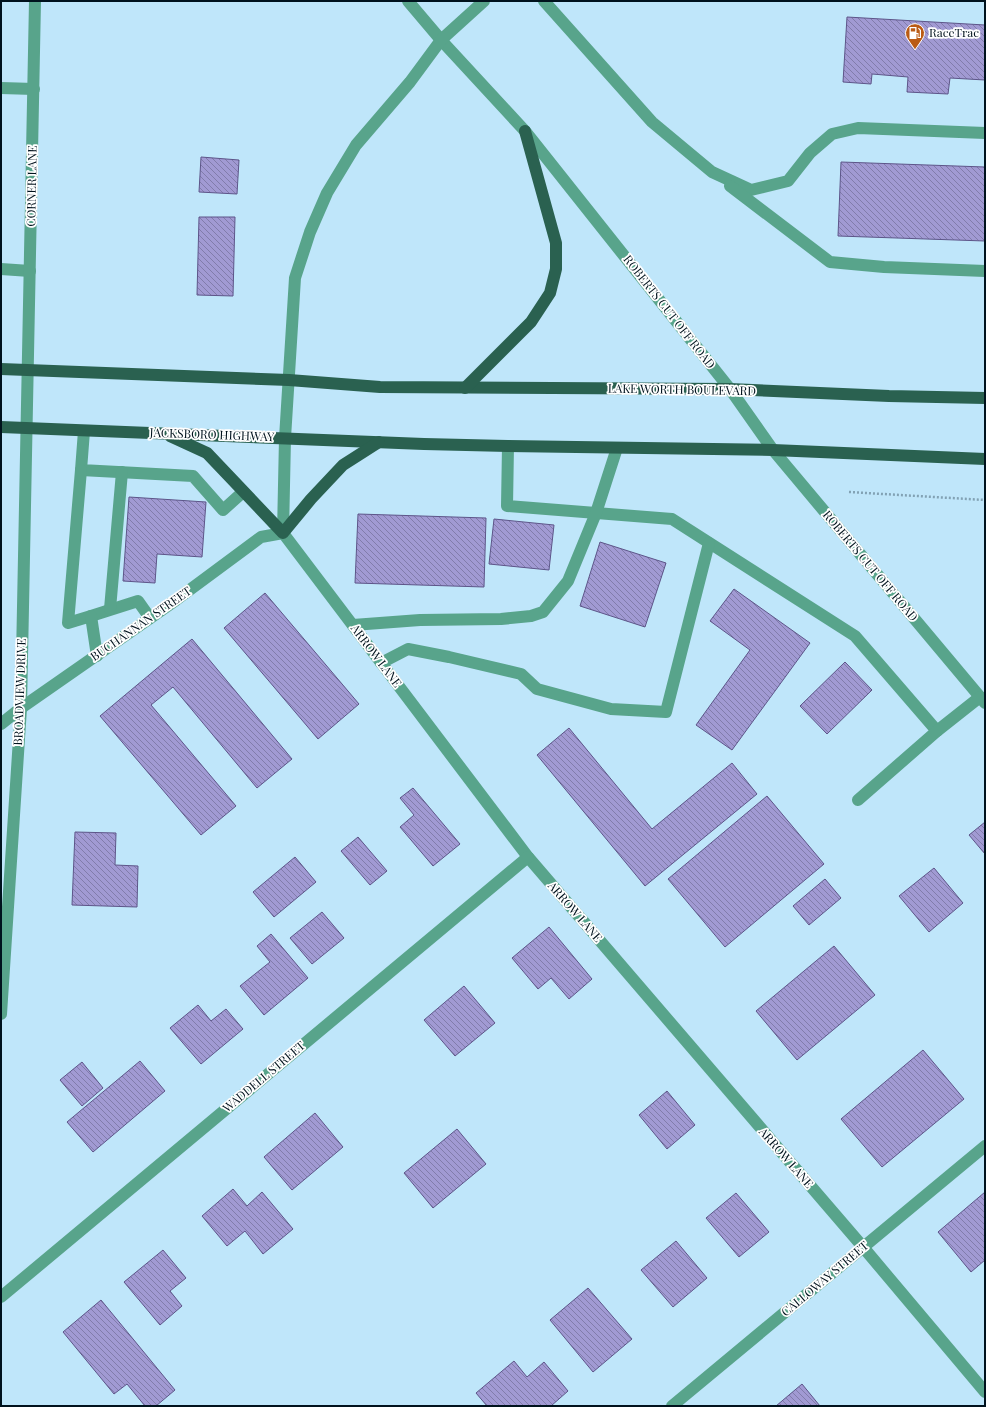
<svg xmlns="http://www.w3.org/2000/svg" width="986" height="1407" viewBox="0 0 986 1407" font-family="'Playfair Display',serif">
<defs>
<pattern id="building-back-hatch" width="6" height="6" patternUnits="userSpaceOnUse"><rect width="6" height="6" fill="#a19ad3"/><path d="M-1 5l2 2M0 0l6 6M5-1l2 2" fill="none" stroke="#817cab"/></pattern>
</defs>
<rect width="100%" height="100%" fill="#bfe6fa"/>
<g fill="url(#building-back-hatch)" stroke="#5d5589">
<polygon points="847,17 985,25 985,80 950,78 948,94 907,92 908,77 872,74 871,84 843,82"/>
<polygon points="201,157 239,160 237,194 199,192"/>
<polygon points="841,162 985,167 985,241 838,236"/>
<polygon points="199,217 235,217 233,296 197,295"/>
<polygon points="129,497 206,502 202,557 157,554 155,583 123,581"/>
<polygon points="358,514 486,518 484,587 355,583"/>
<polygon points="494,519 554,525 549,570 489,564"/>
<polygon points="600,542 666,563 645,627 580,606"/>
<polygon points="734,589 810,643 732,750 696,725 750,650 710,621"/>
<polygon points="265,593 359,704 318,739 224,628"/>
<polygon points="192,639 292,759 257,788 173,687 151,705 236,806 201,835 100,716"/>
<polygon points="845,662 872,690 827,734 800,706"/>
<polygon points="569,728 652,829 732,763 757,794 645,886 537,755"/>
<polygon points="413,788 460,844 433,866 400,827 414,815 400,798"/>
<polygon points="767,796 824,864 725,947 668,879"/>
<polygon points="985,822 985,854 969,835"/>
<polygon points="75,832 116,833 115,865 138,866 137,907 72,905"/>
<polygon points="358,837 387,871 370,885 341,851"/>
<polygon points="295,857 316,882 274,917 253,892"/>
<polygon points="934,868 963,903 929,932 899,896"/>
<polygon points="825,879 841,898 809,925 793,906"/>
<polygon points="322,912 344,938 312,964 290,938"/>
<polygon points="549,927 592,979 569,999 551,978 538,989 512,958"/>
<polygon points="271,934 308,978 264,1015 240,986 270,962 257,946"/>
<polygon points="834,946 875,995 797,1060 756,1011"/>
<polygon points="464,986 495,1023 455,1056 424,1020"/>
<polygon points="198,1005 211,1021 226,1009 243,1029 201,1064 170,1028"/>
<polygon points="923,1050 964,1099 882,1167 841,1119"/>
<polygon points="140,1061 165,1091 93,1152 67,1122"/>
<polygon points="82,1062 103,1088 82,1106 60,1080"/>
<polygon points="667,1091 695,1125 667,1149 639,1115"/>
<polygon points="315,1113 343,1147 292,1190 264,1157"/>
<polygon points="457,1129 486,1164 433,1208 404,1173"/>
<polygon points="233,1189 247,1206 262,1192 293,1229 263,1254 245,1231 227,1246 202,1216"/>
<polygon points="985,1192 985,1260 971,1272 938,1232"/>
<polygon points="736,1193 769,1232 739,1257 706,1218"/>
<polygon points="676,1241 707,1278 673,1307 641,1270"/>
<polygon points="163,1250 186,1278 170,1291 182,1306 160,1325 124,1282"/>
<polygon points="588,1288 632,1339 593,1372 550,1320"/>
<polygon points="101,1300 175,1390 156,1406 145,1406 127,1384 114,1394 63,1332"/>
<polygon points="514,1361 527,1377 544,1362 568,1391 551,1406 487,1406 476,1393"/>
<polygon points="802,1384 820,1406 776,1406"/>
</g>
<g fill="none" stroke-linecap="round" stroke-linejoin="round">
<polyline stroke="#82a2b4" stroke-width="2.5" stroke-dasharray="2 2" stroke-linecap="butt" points="849,492 985,500"/>
<g stroke="#58a48b" stroke-width="12">
<polyline points="408,1 441,40 525,131 730,389 773,450 985,703"/>
<polyline points="484,1 441,40 410,82 356,145 327,193 310,232 295,278 285,438 283,533 528,857 863,1247 985,1392"/>
<polyline points="544,1 652,122 712,172 751,190 788,181 810,153 832,134 858,128 985,133"/>
<polyline points="1,88 34,89"/>
<polyline points="730,186 830,262 884,267 985,271"/>
<polyline points="1,269 30,271"/>
<polyline points="84,431 81,470 193,476 223,510 243,492"/>
<polyline points="508,446 507,506 672,519 855,636 937,731"/>
<polyline points="81,470 68,623 91,616 138,601 150,618"/>
<polyline points="110,609 122,472"/>
<polyline points="91,616 97,656"/>
<polyline points="353,625 420,620 501,619 531,616 543,612 568,581 596,513 617,448"/>
<polyline points="381,663 408,649 449,657 521,674 537,689 611,709 666,712 709,543"/>
<polyline points="1,724 21,708 176,600 261,537 283,533"/>
<polyline points="858,800 937,731 980,697"/>
<polyline points="1,1014 21,708 35,1"/>
<polyline points="1,1297 528,857"/>
<polyline points="672,1406 985,1146"/>
</g>
<g stroke="#2a6150" stroke-width="12">
<polyline points="1,369 289,380 380,387 730,389 889,396 985,398"/>
<polyline points="465,388 531,322 550,293 556,269 556,243 525,131"/>
<polyline points="1,427 424,444 508,446 773,450 985,459"/>
<polyline points="170,436 207,453 283,533 311,499 343,465 379,442"/>
</g>
</g>
<defs>
<g id="fuel-pin" transform="scale(1)"><path d="M0 17L-7.5 6A9.5 9.5 0 1 1 7.5 6Z" fill="#ba5b15" stroke="#fff"/><path d="M-5.5-6h7V0h2V4h1.3V-2.5L3-4.5l.8-.8L6-3V5H2.5V1h-1V6h-7ZM-4.2-4.7v3.2H.2V-4.7Z" fill="#fff"/></g>
</defs>
<g fill-rule="evenodd">
<use href="#fuel-pin" x="915" y="33"/>
</g>
<g text-anchor="middle" stroke-width="3.5" stroke-linejoin="round" paint-order="stroke">
<g font-size="12" fill="#00121d" stroke="#fff" text-anchor="start">
<text x="929" y="37">RaceTrac</text>
</g>
<g font-size="12" fill="#00121d" stroke="#fff">
<text transform="translate(32 186) rotate(-89)" y="4">CORNER LANE</text>
<text transform="translate(669 312) rotate(52)" y="4">ROBERTS CUT OFF ROAD</text>
<text transform="translate(682 390) rotate(1)" y="4">LAKE WORTH BOULEVARD</text>
<text transform="translate(212 435) rotate(2)" y="4">JACKSBORO HIGHWAY</text>
<text transform="translate(870 566) rotate(50)" y="4">ROBERTS CUT OFF ROAD</text>
<text transform="translate(141 624) rotate(-35)" y="4">BUCHANNAN STREET</text>
<text transform="translate(376 656) rotate(53)" y="4">ARROW LANE</text>
<text transform="translate(20 692) rotate(-88)" y="4">BROADVIEW DRIVE</text>
<text transform="translate(575 912) rotate(49)" y="4">ARROW LANE</text>
<text transform="translate(264 1077) rotate(-40)" y="4">WADDELL STREET</text>
<text transform="translate(786 1158) rotate(49)" y="4">ARROW LANE</text>
<text transform="translate(825 1279) rotate(-40)" y="4">CALLOWAY STREET</text>
</g>
</g>
<rect width="986" height="1407" fill="none" stroke="#00121d" stroke-width="4"/>
</svg>
